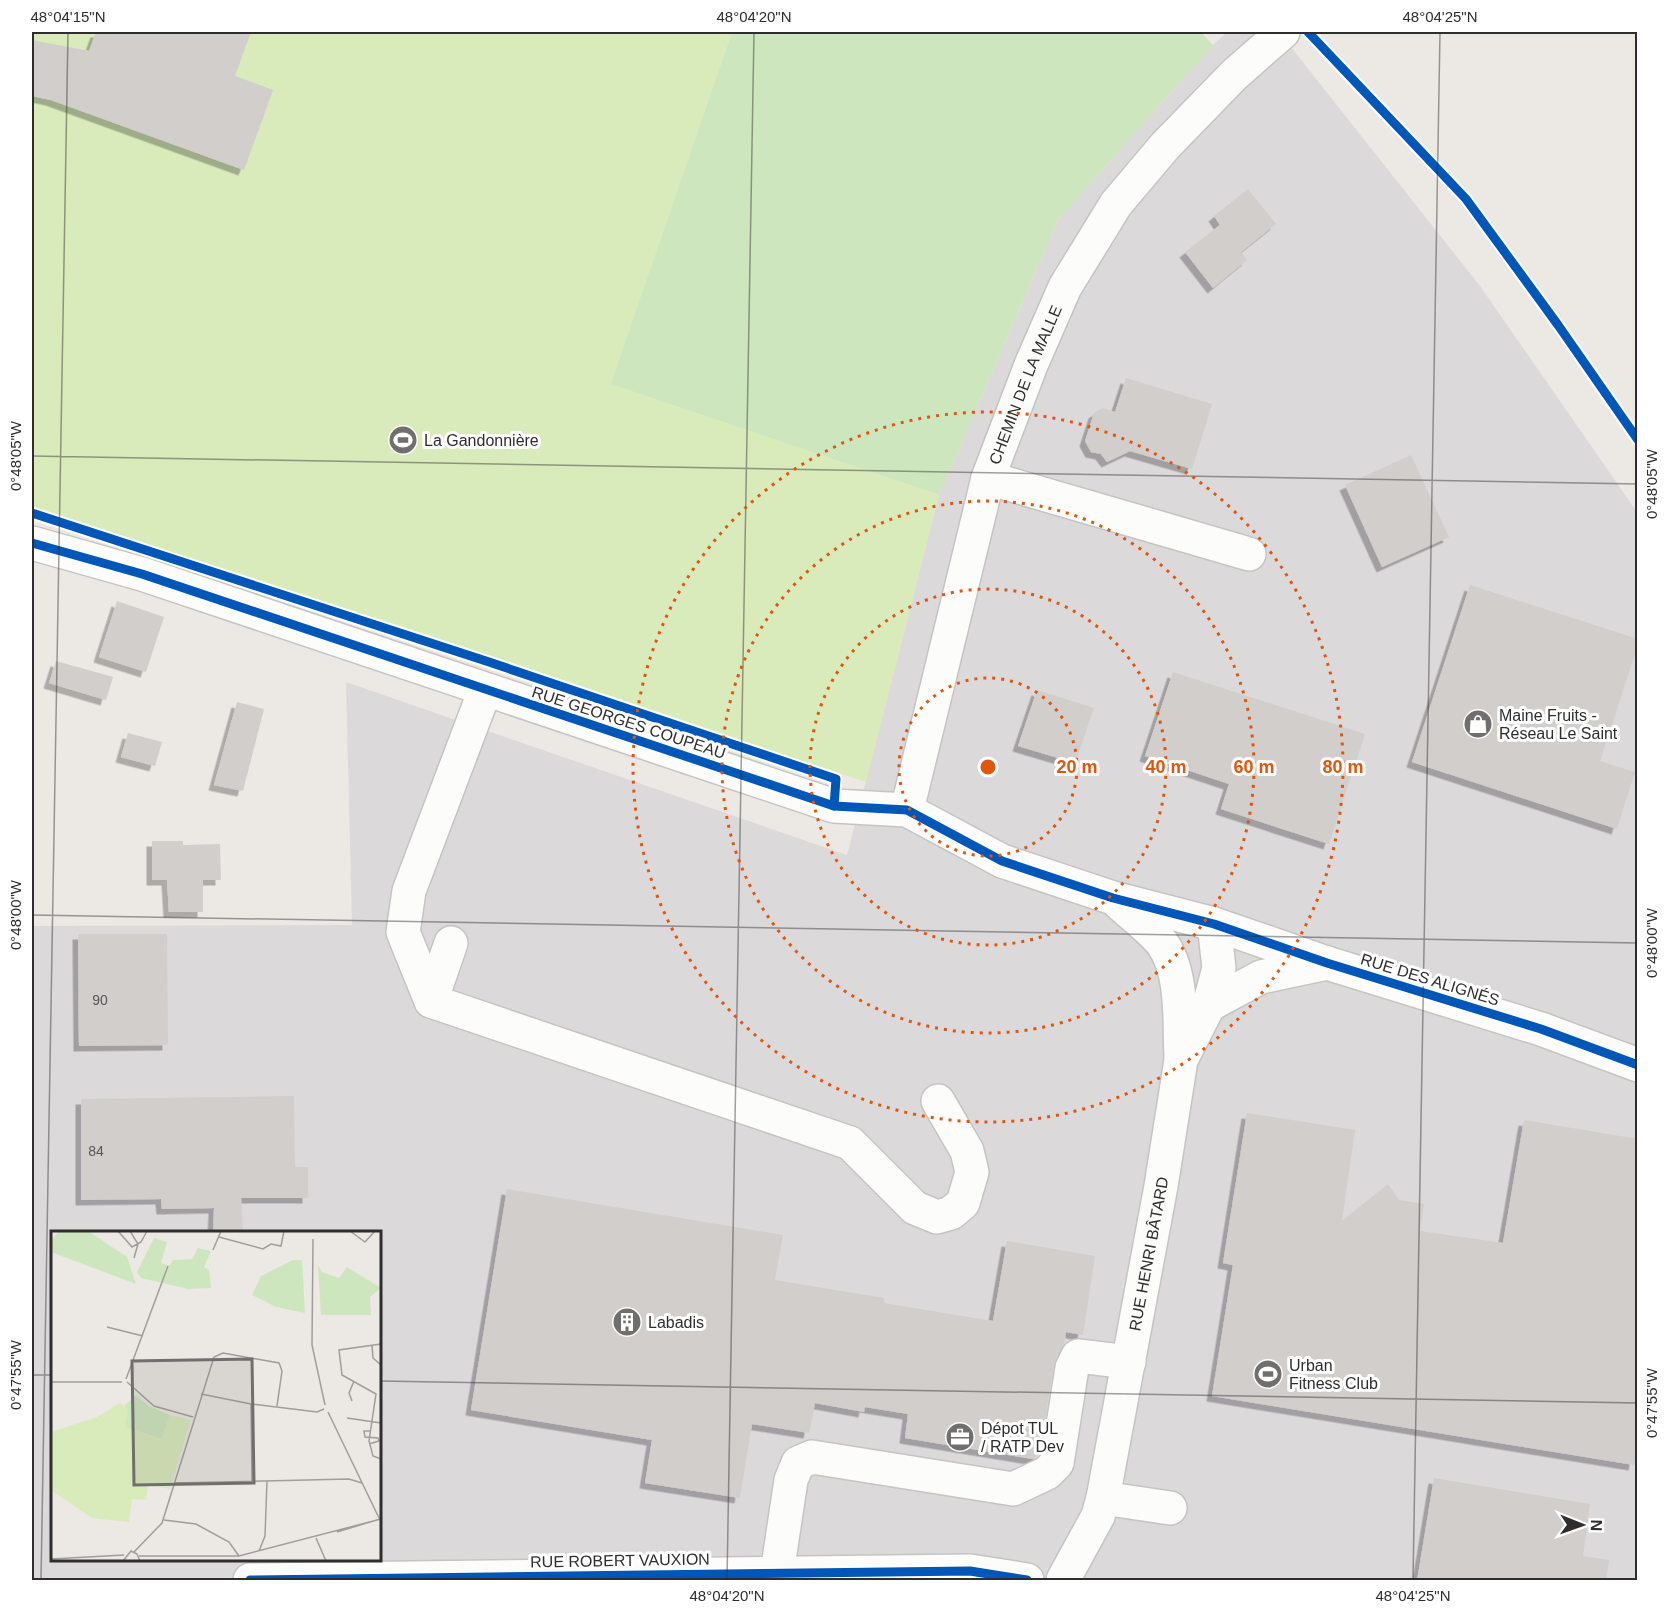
<svg xmlns="http://www.w3.org/2000/svg" width="1669" height="1612" viewBox="0 0 1669 1612" font-family="Arial,sans-serif">
<defs>
<filter id="shadow"><feDropShadow dx="-5.5" dy="5.5" stdDeviation="0" flood-color="#0004"/></filter>
</defs>
<rect width="100%" height="100%" fill="#ece8e4"/>
<path fill="#dcd9db" fill-rule="evenodd" d="M1227,32H1279L1480,286L1637,512V1580H32V926L352,925L346,682L847,855L939,495L1058,220L1213,45ZM52,1232H380V1560H52Z"/>
<polygon fill="#cee6be" points="732,32 1201,32 1213,45 1058,220 939,495 610,384"/>
<polygon fill="#d9eabb" points="32,32 732,32 611,384 939,495 866,782 32,510"/>
<g fill="#d1cecb" filter="url(#shadow)">
<polygon points="96,32 251,32 235,76 273,90 244,170 51,100 32,96 32,40 89,51"/>
<polygon points="1248,189 1276,224 1241,252 1247,260 1213,288 1185,252 1220,225 1214,216"/>
<polygon points="1126,378 1212,404 1192,469 1130,451 1107,462 1101,454 1091,452 1085,441 1094,413 1102,408 1115,412"/>
<polygon points="1411,455 1449,537 1382,567 1345,485"/>
<polygon points="1470,585 1638,639 1638,645 1600,761 1635,772 1617,829 1412,762"/>
<polygon points="117,601 164,617 146,672 99,657"/>
<polygon points="56,661 113,677 106,700 49,683"/>
<polygon points="1173,672 1365,734 1329,844 1221,809 1229,784 1145,756"/>
<polygon points="1037,690 1094,708 1075,763 1018,746"/>
<polygon points="237,702 264,709 243,791 214,785"/>
<polygon points="128,733 162,742 155,766 121,757"/>
<polygon points="152,841 183,841 183,845 220,844 221,880 203,880 203,912 169,912 167,880 152,880"/>
<polygon points="78,934 167,934 168,1045 79,1046"/>
<polygon points="294,1096 295,1167 308,1167 308,1198 241,1198 243,1233 213,1233 214,1208 162,1209 161,1199 81,1200 81,1099"/>
<polygon points="1247,1113 1355,1130 1342,1221 1388,1184 1399,1200 1424,1204 1420,1231 1503,1243 1524,1120 1638,1139 1638,1445 1634,1465 1212,1396 1233,1265 1223,1263"/>
<polygon points="507,1189 783,1235 775,1280 884,1298 884,1303 993,1321 1007,1241 1095,1256 1083,1335 1066,1332 1064,1345 1054,1365 1039,1454 1033,1459 905,1438 908,1414 865,1407 864,1412 815,1403 809,1433 752,1424 740,1498 645,1483 652,1440 471,1410"/>
<polygon points="1434,1478 1590,1504 1583,1556 1609,1560 1606,1581 1417,1581"/>
</g>
<g fill="none" stroke-linecap="round" stroke-linejoin="round">
<g stroke="#c5c4c5" stroke-width="36">
<g id="minor">
<polyline points="988,478 1249,554"/>
<polyline points="32,543 142,574 834,806 907,810 1002,861 1113,898 1214,924 1327,963 1541,1029 1638,1065"/>
<polyline points="485,690 409,891 403,932 431,1001 850,1143 915,1208 937,1217 951,1213 963,1203 972,1172 967,1151 938,1101"/>
<path id="s1" d="M907,810L988,478L1031,365L1065,287L1116,204L1165,146L1234,75L1283,32"/>
<path d="M1117,901C1129,913 1152,930 1162,943C1184,974 1179,1022 1181,1058"/>
<polyline points="431,1001 451,943"/>
<polyline points="1209,1005 1261,977 1327,963"/>
<polyline points="1103,1498 1170,1508"/>
<polyline points="777,1573 791,1480 798,1463 812,1457 1013,1489 1047,1473 1057,1463 1072,1368 1078,1356 1129,1362"/>
<polyline points="250,1580 970,1571 1027,1580"/>
<path id="s2" d="M1063,1580L1098,1516L1103,1498L1161,1186L1181,1060L1209,1005L1219,968L1214,924"/>
</g>
</g>
<use href="#minor" stroke="#fcfcfb" stroke-width="33"/>
<g stroke="#fff" stroke-width="13">
<g id="cycleway">
<polyline points="1308,32 1466,199 1558,325 1638,440"/>
<polyline points="32,513 486,661 836,779 834,806"/>
<polyline points="32,543 142,574 834,806 907,810 1002,861 1113,898 1214,924 1327,963 1541,1029 1638,1065"/>
<polyline points="250,1580 970,1571 1027,1580"/>
</g>
</g>
<use href="#cycleway" stroke="#0057b8" stroke-width="9"/>
</g>
<path fill="none" stroke="#2e2e2e" stroke-width="1.5" stroke-opacity="0.45" d="M32,456L1638,484M32,915L1638,943M32,1375H52M380,1381L1638,1403M41,1580L68,32M727,1580L754,32M1413,1580L1440,32"/>
<g fill="none" stroke="#df570e" stroke-width="3" stroke-dasharray="3 6">
<circle cx="988" cy="767" r="89"/>
<circle cx="988" cy="767" r="178"/>
<circle cx="988" cy="767" r="266"/>
<circle cx="988" cy="767" r="355"/>
</g>
<defs>
<g id="stadium-disc" transform="scale(1.5)"><circle r="9.5" fill="#706f6e" stroke="#fff"/><path d="M0-5a6.5 5 0 1 0 0 10a6.5 5 0 1 0 0-10ZM-3.5-1.8h7v3.6h-7Z" fill="#fff"/></g>
<g id="shop-disc" transform="scale(1.5)"><circle r="9.5" fill="#706f6e" stroke="#fff"/><path d="M-5-2.5h2.3a2.7 3.5 0 0 1 5.4 0H5L5.5 6h-11ZM-1.5-2.5h3a1.5 2.3 0 0 0-3 0Z" fill="#fff"/></g>
<g id="building-disc" transform="scale(1.5)"><circle r="9.5" fill="#706f6e" stroke="#fff"/><path d="M-4-6H4V6H1V3H-1V6H-4ZM-2.5-4.3h1.7v1.8h-1.7ZM.8-4.3h1.7v1.8H.8ZM-2.5-1h1.7V.8h-1.7ZM.8-1h1.7V.8H.8Z" fill="#fff"/></g>
<g id="office-disc" transform="scale(1.5)"><circle r="9.5" fill="#706f6e" stroke="#fff"/><path d="M-6-3h4V-5.5h4V-3h4V5H-6ZM-1-4.5V-3h2v-1.5ZM-6 0V1H6V0Z" fill="#fff"/></g>
</defs>
<g fill-rule="evenodd">
<use href="#stadium-disc" x="403" y="440"/>
<use href="#shop-disc" x="1478" y="724"/>
<use href="#building-disc" x="627" y="1322"/>
<use href="#stadium-disc" x="1268" y="1374"/>
<use href="#office-disc" x="960" y="1437"/>
</g>
<g text-anchor="middle" stroke-width="6" stroke-linejoin="round" paint-order="stroke">
<g font-size="14" fill="#585857">
<text x="100" y="1005">90</text>
<text x="96" y="1156">84</text>
</g>
<g font-size="16" fill="#2e2e2e" stroke="#fff">
<text dy="6" stroke="none"><textPath href="#s1" startOffset="442">CHEMIN DE LA MALLE</textPath></text>
<text transform="translate(629 722) rotate(18)" y="6">RUE GEORGES COUPEAU</text>
<text transform="translate(1430 979) rotate(17)" y="6">RUE DES ALIGNÉS</text>
<text dy="6" stroke="none"><textPath href="#s2" startOffset="340">RUE HENRI BÂTARD</textPath></text>
<text transform="translate(620 1560) rotate(-1)" y="6">RUE ROBERT VAUXION</text>
</g>
<g font-size="16" fill="#2e2e2e" stroke="#fff" text-anchor="start">
<text x="424" y="446">La Gandonnière</text>
<text x="1499" y="721">Maine Fruits -<tspan x="1499" dy="18">Réseau Le Saint</tspan></text>
<text x="648" y="1328">Labadis</text>
<text x="1289" y="1371">Urban<tspan x="1289" dy="18">Fitness Club</tspan></text>
<text x="981" y="1434">Dépot TUL<tspan x="981" dy="18">/ RATP Dev</tspan></text>
</g>
</g>
<g transform="translate(51 1231)">
<rect width="330" height="330" fill="#ece8e4"/>
<path d="M8,0H37L76,26L85,53L0,21V10ZM103,7L116,11L110,32L118,35L122,29L141,28L147,17L160,20L153,36L158,39L160,57L137,58L90,47L86,41ZM242,29H251L254,82L225,76L201,64L210,45ZM267,34L271,41L288,47L296,36L330,57L319,66L320,84H270ZM85,164L98,175L119,184L111,208L73,196L74,174Z" fill="#cee6be"/>
<path d="M69,172L77,178L74,196L111,208L119,184L140,189L119,258L97,254L95,269L81,268L78,291L41,287L0,259V201L46,186Z" fill="#d9eabb"/>
<path fill="none" stroke="#a09e9b" stroke-width="1.5" d="M67,0L81,16L90,11L96,0M79,0L87,13L83,27M299,0L314,11L324,0M168,6L212,18L220,13L230,15L233,0M262,8L261,114L274,174M162,19L170,0M56,96L92,105M330,113L288,119L291,144L325,163L318,210L322,225L330,228M321,115L322,127L330,134M75,148L117,35M0,151H71M76,151L103,175L142,186M150,163L200,173L266,181L273,178M301,170L298,162L303,150M200,173L201,251M277,181L328,287M296,187L330,192M318,213L328,210L327,207L314,206L313,200H320M123,252L298,248L311,252M113,289L145,293L178,311L188,325M286,301L329,288M265,307L275,330M208,320L214,305L216,250M83,321L111,292L163,126L172,122L228,132L231,140L226,175M88,325H188L330,288M0,328L73,324M72,330L80,320L86,323L89,330"/>
<path fill="#706f6e" fill-opacity="0.15" stroke="#706f6e" stroke-width="3" d="M201,128L203,252L83,254L81,130Z"/>
<rect width="330" height="330" fill="none" stroke="#2e2e2e" stroke-width="3"/>
</g>
<circle cx="988" cy="767" r="9" fill="#df570e" stroke="#fff" stroke-width="3"/>
<g font-size="18" text-anchor="middle" font-weight="bold" fill="#df570e" stroke="#fff" stroke-width="6" stroke-linejoin="round" paint-order="stroke">
<text x="1077" y="773">20 m</text>
<text x="1166" y="773">40 m</text>
<text x="1254" y="773">60 m</text>
<text x="1343" y="773">80 m</text>
</g>
<rect width="1669" height="1612" fill="none" stroke="#ffffff" stroke-width="66"/>
<g transform="translate(1582 1525) rotate(91)" stroke="#ffffff" stroke-width="4.5" paint-order="stroke">
<path d="M0-4.5L10 22L0 15L-10 22Z" fill="#2e2e2e"/>
<text y="-9" font-size="16" font-weight="bold" text-anchor="middle" fill="#2e2e2e">N</text>
</g>
<rect x="33" y="33" width="1603" height="1546" fill="none" stroke="#2e2e2e" stroke-width="2"/>
<g font-size="15" text-anchor="middle" fill="#2e2e2e">
<text x="68" y="22">48°04'15"N</text>
<text x="754" y="22">48°04'20"N</text>
<text x="1440" y="22">48°04'25"N</text>
<text transform="translate(16 456) rotate(-90)" y="5">0°48'05"W</text>
<text transform="translate(1652 484) rotate(-90)" y="5">0°48'05"W</text>
<text transform="translate(16 915) rotate(-90)" y="5">0°48'00"W</text>
<text transform="translate(1652 943) rotate(-90)" y="5">0°48'00"W</text>
<text transform="translate(16 1375) rotate(-90)" y="5">0°47'55"W</text>
<text transform="translate(1652 1403) rotate(-90)" y="5">0°47'55"W</text>
<text x="727" y="1601">48°04'20"N</text>
<text x="1413" y="1601">48°04'25"N</text>
</g>
</svg>
